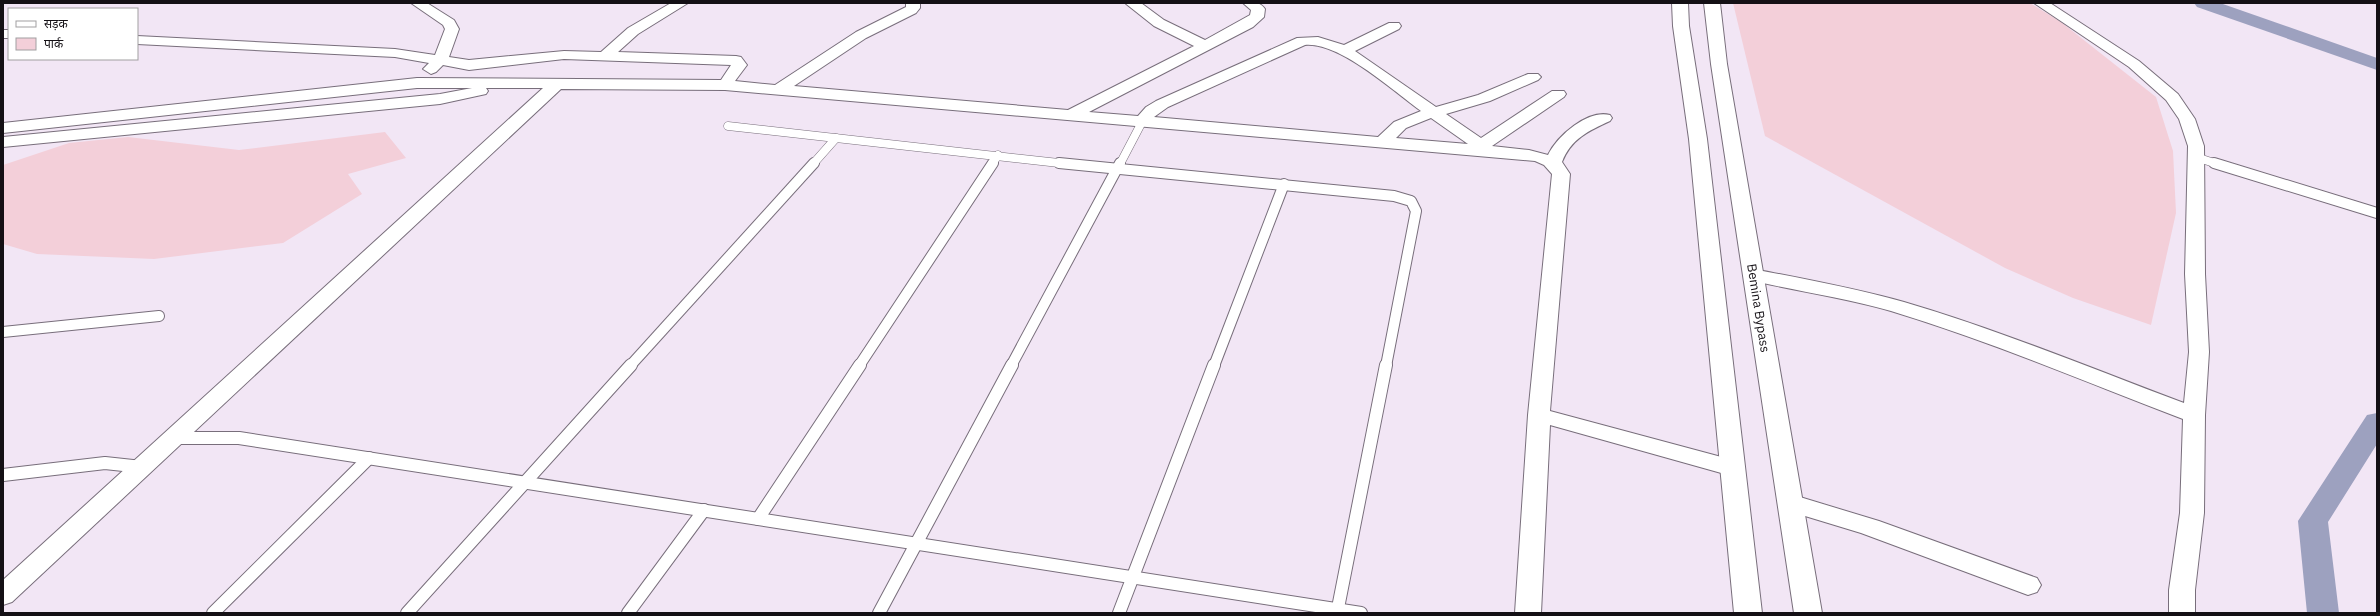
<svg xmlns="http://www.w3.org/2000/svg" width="2380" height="616" viewBox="0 0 2380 616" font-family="'IBM Plex Sans','Noto Sans Devanagari',sans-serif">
<rect width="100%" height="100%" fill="#f2e6f5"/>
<g fill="#f3cfd9">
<polygon points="1733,3 2030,3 2061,22 2156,97 2173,151 2176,213 2151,325 2073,298 2005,268 1765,136"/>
<polygon points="385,132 406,158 348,174 362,194 283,243 154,259 37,254 3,244 3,165 69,143 128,137 239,150"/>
</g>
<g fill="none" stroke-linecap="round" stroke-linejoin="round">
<g fill="#9da1bf" fill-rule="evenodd">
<polygon points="2194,3 2220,3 2377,58 2377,70 2197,7"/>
<polygon points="2377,413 2377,444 2328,522 2339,613 2307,613 2298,521 2367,415"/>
</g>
<g stroke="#786e7b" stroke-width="9">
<g id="lane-far2">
<polyline points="728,126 1068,164"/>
<polyline points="2196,157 2217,164"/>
<polyline points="813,164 836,138"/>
<polyline points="992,164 998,155"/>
<polyline points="1120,164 1142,122"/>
</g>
</g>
<g stroke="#786e7b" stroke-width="12">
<g id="lane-far1">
<polyline points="1059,163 1394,196 1411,201 1416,211 1386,366"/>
<polyline points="2214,163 2377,213"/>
<polyline points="3,332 159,316"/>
<polyline points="630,366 814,163"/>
<polyline points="859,366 993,163"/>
<polyline points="1011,366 1120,163"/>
<polyline points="1214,366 1284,184"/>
</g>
</g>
<g stroke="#786e7b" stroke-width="14">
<g id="lane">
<polyline points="175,438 239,438 1361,613"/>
<polyline points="3,475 105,463 142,467"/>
<polyline points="758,519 860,365"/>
<polyline points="213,613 369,458"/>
<polyline points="407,613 631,365"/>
<polyline points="628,613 704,510"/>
<polyline points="879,613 1012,365"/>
<polyline points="1119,613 1214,365"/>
<polyline points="1337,613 1386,365"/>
</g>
</g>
<g stroke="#786e7b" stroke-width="2">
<g id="street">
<path d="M411,3H427L454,20L459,29L449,57L469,60L564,51L601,52L628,28L671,3H688L638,34L618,52L736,56L741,57L747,65L735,81L775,85L856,32L906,7V3H920V8L916,13L866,38L794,86L1068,110L1194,46L1154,26L1125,3H1141L1164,20L1205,40L1250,15L1251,10L1243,3C1252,3 1260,1 1265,9L1264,17L1253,27L1089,112L1138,116L1146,107L1156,101L1297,38L1318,37L1344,45L1389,23H1399L1401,26L1399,29L1355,51L1436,107L1478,95L1528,74H1538L1541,77L1538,80L1490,101L1446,114L1481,138L1552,91H1564L1566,94L1564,97L1492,146L1529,150L1548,155C1557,136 1588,109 1610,115L1612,118L1610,121C1588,131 1571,139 1562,162L1570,174L1550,411L1740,462L1744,468L1740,474L1732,476L1550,425L1541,613H1515L1528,415L1552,174L1544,165L1535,161L725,90L561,89L12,602L3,605V580L543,88H486L488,91L486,94L440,104L3,147V137L440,94L472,88H417L3,133V123L417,78L721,80L731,65L564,59L469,70L443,65L436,72L431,74L423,69L429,63L395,57L137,44V36L395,49L435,55L445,29L443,25ZM1305,45C1340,42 1393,91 1421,111L1394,122L1378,137L1154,117L1168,107ZM1431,118L1468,144L1396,138L1406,128Z"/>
<path d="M2034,3H2050L2139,61L2178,94L2195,119L2204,146L2205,274L2209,352L2205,415L2204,513L2195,590V613H2169V590L2180,513L2183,419C2086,382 1990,341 1891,311C1843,297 1794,291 1746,279L1743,275L1746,271L1753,269C1804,279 1854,288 1904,302C1999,330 2091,368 2184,403L2189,352L2185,274L2188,146L2179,119L2166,100L2129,67Z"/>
<rect x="3" y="30" width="6" height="8"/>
<polygon points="1790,494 1879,521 2037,578 2041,585 2037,592 2028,595 1861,533 1782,509 1778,503 1782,497"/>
</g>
</g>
<g stroke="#786e7b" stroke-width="2">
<g id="highway">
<polygon points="1672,3 1688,3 1689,26 1707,139 1762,613 1734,613 1689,139 1673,26"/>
<polygon points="1704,3 1720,3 1727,64 1822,613 1794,613 1711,64"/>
</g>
</g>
<use href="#lane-far2" stroke="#fff" stroke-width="8"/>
<use href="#lane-far1" stroke="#fff" stroke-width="10"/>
<use href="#lane" stroke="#fff" stroke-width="12"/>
<use href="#street" fill="#fff" fill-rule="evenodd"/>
<use href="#highway" fill="#fff" fill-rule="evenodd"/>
</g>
<g text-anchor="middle" stroke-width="3" stroke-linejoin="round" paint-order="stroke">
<g font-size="13" fill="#141015" stroke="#fff">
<text transform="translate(1759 308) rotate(81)" y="5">Bemina Bypass</text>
</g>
</g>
<rect width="2380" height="616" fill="none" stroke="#141015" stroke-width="8"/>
<rect x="8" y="8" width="130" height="52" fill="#ffffff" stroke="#a19fa1"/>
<rect x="16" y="21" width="20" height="6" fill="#ffffff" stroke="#a19fa1"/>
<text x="44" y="28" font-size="12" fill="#141015">सड़क</text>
<rect x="16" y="38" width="20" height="12" fill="#f3cfd9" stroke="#a19fa1"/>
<text x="44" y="48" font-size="12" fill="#141015">पार्क</text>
</svg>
